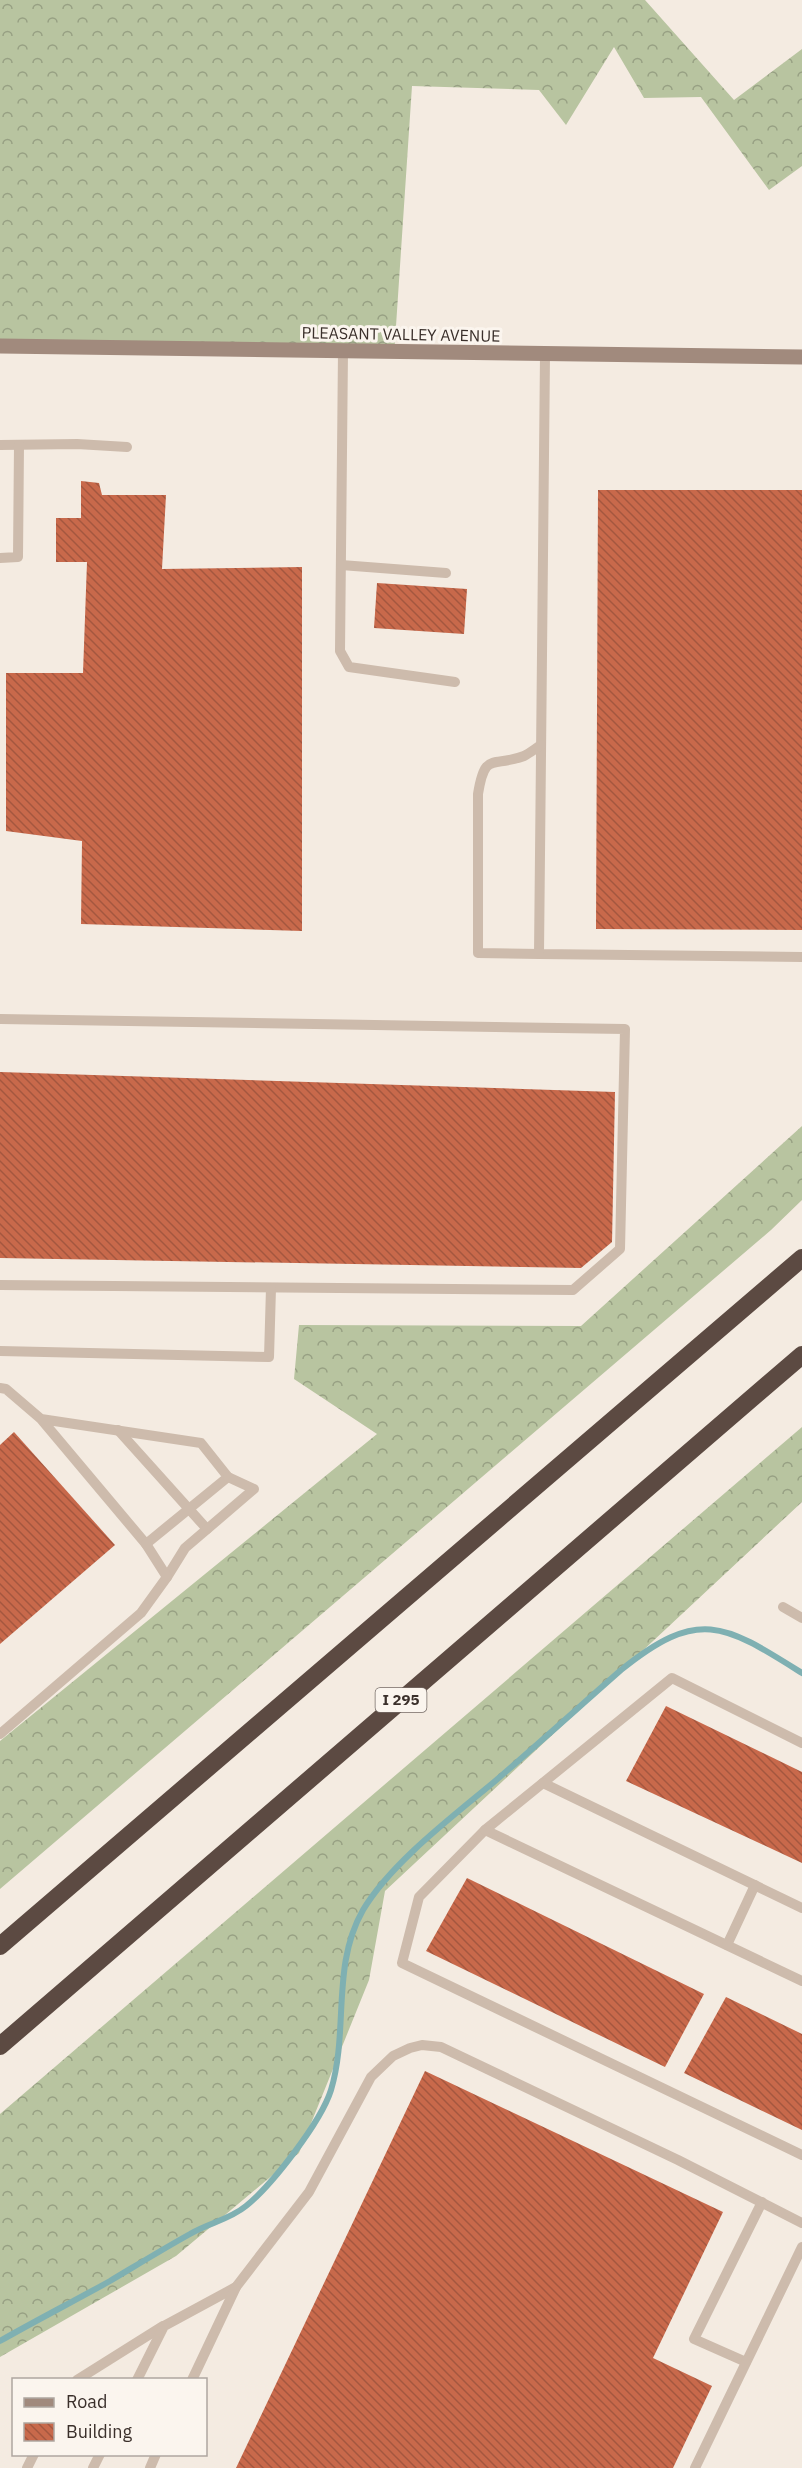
<svg xmlns="http://www.w3.org/2000/svg" width="802" height="2468" viewBox="0 0 802 2468" font-family="'IBM Plex Sans',sans-serif">
<defs>
<pattern id="forest-crowns" width="20" height="18" patternUnits="userSpaceOnUse" patternTransform="scale(1.5)"><rect width="20" height="18" fill="#b8c4a0"/><path d="M2 6a3 3 0 1 1 6 0M12 15a3 3 0 1 1 6 0" fill="none" stroke="#97a083"/></pattern>
<pattern id="building-back-hatch" width="6" height="6" patternUnits="userSpaceOnUse" patternTransform="scale(1.5)"><rect width="6" height="6" fill="#c8694b"/><path d="M-1 5l2 2M0 0l6 6M5-1l2 2" fill="none" stroke="#a4573f"/></pattern>
</defs>
<rect width="100%" height="100%" fill="#f4ebe1"/>
<g fill="url(#forest-crowns)">
<polygon points="0,0 645,0 734,100 802,49 802,166 769,190 701,97 644,98 614,47 566,125 539,90 412,86 394,356 0,350"/>
<polygon points="802,1126 802,1200 771,1230 0,1889 0,1741 377,1434 294,1379 299,1325 581,1326"/>
<polygon points="802,1427 802,1502 385,1891 369,1980 299,2153 176,2256 0,2357 0,2114"/>
</g>
<g fill="none" stroke-linecap="round" stroke-linejoin="round">
<path stroke="#7fb0b2" stroke-width="6" d="M0,2341C37,2320 74,2301 110,2281C137,2265 163,2249 190,2234C208,2223 229,2220 246,2206C272,2185 321,2122 331,2090C349,2030 331,1966 363,1910C391,1863 452,1817 494,1782C537,1745 579,1707 621,1670C699,1607 724,1624 802,1673"/>
</g>
<g fill="url(#building-back-hatch)">
<polygon points="81,481 99,483 102,495 166,495 162,569 302,567 302,931 81,924 82,841 6,831 6,673 83,673 87,562 56,562 56,518 81,518"/>
<polygon points="598,490 802,490 802,930 596,929"/>
<polygon points="377,583 467,589 464,634 374,628"/>
<polygon points="0,1072 615,1092 612,1242 581,1268 0,1258"/>
<polygon points="14,1432 115,1545 0,1644 0,1445"/>
<polygon points="666,1706 802,1772 802,1863 626,1781"/>
<polygon points="467,1878 704,1994 665,2067 426,1951"/>
<polygon points="726,1997 802,2034 802,2130 684,2073"/>
<polygon points="425,2071 723,2212 653,2358 712,2386 673,2468 236,2468"/>
</g>
<g fill="none" stroke-linecap="round" stroke-linejoin="round">
<g stroke="#cdbbac" stroke-width="10">
<polyline points="343,351 340,651 349,667 455,682"/>
<polyline points="545,355 539,954 802,957"/>
<polyline points="0,445 77,444 127,447"/>
<polyline points="0,558 18,557 19,445"/>
<polyline points="341,565 446,573"/>
<path d="M539,954L478,953V794C485,750 493,768 524,756C530,753 536,748 541,745"/>
<polyline points="0,1019 625,1029 620,1249 573,1290 0,1285"/>
<polyline points="0,1351 269,1357 271,1288"/>
<polyline points="0,1388 6,1389 41,1419 146,1544 228,1477 201,1443 41,1419"/>
<polyline points="118,1430 207,1529"/>
<polyline points="167,1577 185,1548 254,1489 228,1477"/>
<polyline points="783,1607 802,1618"/>
<polyline points="0,1734 141,1613 167,1577 146,1544"/>
<polyline points="802,1743 672,1678 485,1830 419,1897 402,1963 802,2155"/>
<polyline points="543,1783 802,1908"/>
<polyline points="485,1830 802,1981"/>
<polyline points="727,1945 755,1885"/>
<polyline points="746,2362 694,2339 762,2202"/>
<polyline points="77,2380 163,2326"/>
<polyline points="137,2380 164,2326 236,2287"/>
<polyline points="192,2380 236,2287 309,2192 371,2077 393,2056 410,2048 422,2045 441,2047 678,2160 802,2223"/>
<polyline points="27,2468 34,2454"/>
<polyline points="93,2468 100,2454"/>
<polyline points="150,2468 156,2454"/>
<polyline points="695,2468 802,2247"/>
</g>
<polyline stroke="#a18a7d" stroke-width="15" points="0,346 802,357"/>
<g stroke="#5c4a42" stroke-width="18">
<polyline points="0,1946 802,1258"/>
<polyline points="0,2046 802,1355"/>
</g>
</g>
<g text-anchor="middle" stroke-width="6" stroke-linejoin="round" paint-order="stroke">
<rect fill="#fbf5ee" stroke="#756b66" stroke-width="1.5" x="375.5" y="1688" width="51" height="24" rx="4.5"/>
<g font-size="15" font-weight="bold" fill="#3b302b">
<text x="401" y="1705">I 295</text>
</g>
<g font-size="16" fill="#3b302b" stroke="#fbf5ee">
<text transform="translate(401 334) rotate(1)" y="6">PLEASANT VALLEY AVENUE</text>
</g>
</g>
<rect x="12" y="2378" width="195" height="78" fill="#fbf5ee" stroke="#aea6a0" stroke-width="1.5"/>
<rect x="24" y="2398" width="30" height="9" fill="#a18a7d" stroke="#aea6a0" stroke-width="1.5"/>
<text x="66" y="2408" font-size="18" fill="#3b302b">Road</text>
<rect x="24" y="2423" width="30" height="18" fill="url(#building-back-hatch)" stroke="#aea6a0" stroke-width="1.5"/>
<text x="66" y="2438" font-size="18" fill="#3b302b">Building</text>
</svg>
